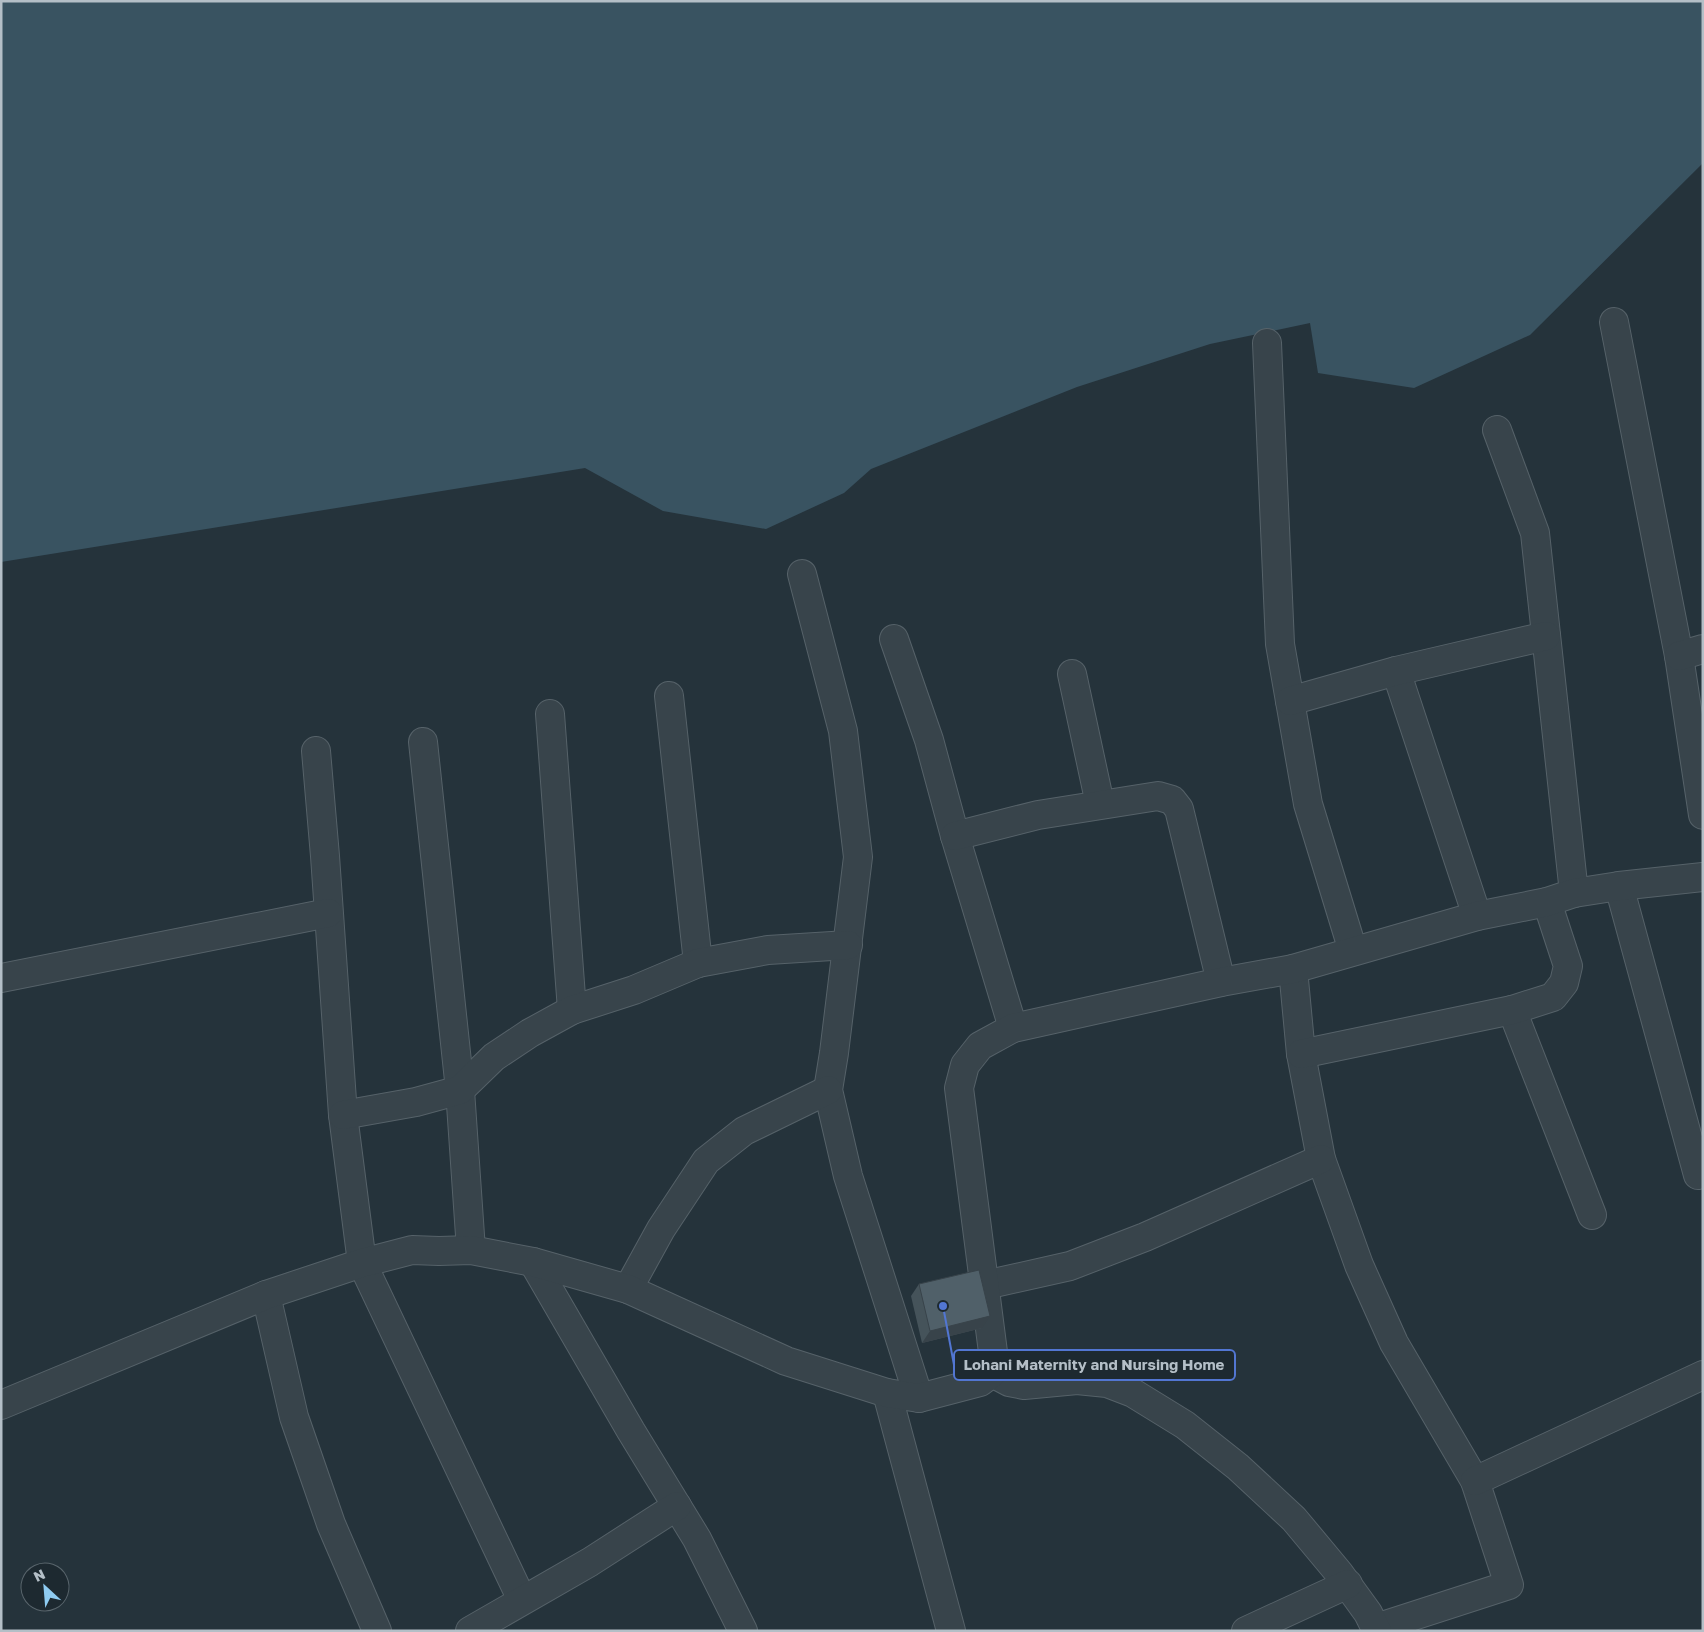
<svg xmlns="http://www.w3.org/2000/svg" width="1704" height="1632" viewBox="0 0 1704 1632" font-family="'Golos Text',sans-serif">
<rect width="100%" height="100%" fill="#25333b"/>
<polygon fill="#395361" points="1,1 1703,1 1703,163 1530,335 1414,388 1318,373 1310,323 1210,344 1077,387 871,469 844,493 766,529 663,511 585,468 1,562"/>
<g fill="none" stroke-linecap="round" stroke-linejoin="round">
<g stroke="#566269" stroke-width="30">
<g id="street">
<polyline points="1614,322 1679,656 1703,815"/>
<polyline points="1267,343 1280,644 1308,804 1353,951"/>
<polyline points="1497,430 1535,533 1574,893"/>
<polyline points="802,574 843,731 858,857 834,1053 828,1090 848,1176 919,1398"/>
<polyline points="894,639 929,740 955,836 1013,1028"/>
<polyline points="1679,656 1703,649"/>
<polyline points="1396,671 1477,916"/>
<polyline points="1072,674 1100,804"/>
<polyline points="669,696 698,963"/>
<polyline points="1290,701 1396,671 1546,636"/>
<polyline points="550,714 572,1010"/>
<polyline points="423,742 460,1090 471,1250"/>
<polyline points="316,751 325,856 343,1115 362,1263 522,1600"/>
<polyline points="955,836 1038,815 1158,796 1172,800 1179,809 1221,982"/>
<polyline points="1619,886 1698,1175"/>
<polyline points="1293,969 1301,1054 1321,1159 1359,1265 1394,1343 1475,1481 1509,1585 1376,1628"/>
<polyline points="1,978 328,913"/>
<polyline points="1512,1010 1592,1215"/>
<polyline points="1301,1054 1512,1010 1553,997 1564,983 1568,966 1547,902"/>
<polyline points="343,1115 416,1102 460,1090 494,1057 530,1033 572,1010 634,990 698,963 768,950 848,945"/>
<polyline points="533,1262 631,1431 697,1539 743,1631"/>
<polyline points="985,1285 1070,1266 1145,1237 1321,1159"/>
<polyline points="628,1289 661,1229 706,1161 744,1131 828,1090"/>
<polyline points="266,1295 294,1417 331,1524 377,1631"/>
<polyline points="992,1373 1009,1382 1024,1385 1077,1380 1107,1383 1133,1393 1185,1425 1238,1467 1294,1519 1339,1573 1368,1613 1377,1631"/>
<polyline points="887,1393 951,1631"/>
<polyline points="1,1405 266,1295 362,1263 412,1250 439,1251 471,1250 533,1262 628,1289 786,1361 887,1393 919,1398 980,1382 992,1373 994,1360 959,1088 965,1065 980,1046 1013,1028 1221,982 1293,969 1477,916 1547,902 1574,893 1619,886 1703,877"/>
<polyline points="1475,1481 1703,1375"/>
<polyline points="470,1631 590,1562 677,1506"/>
<polyline points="1246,1631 1348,1584"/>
</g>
</g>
<use href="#street" stroke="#38444b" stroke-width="28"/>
</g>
<polygon fill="#45535a" points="919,1284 982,1328 922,1343 911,1296"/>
<polygon fill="#38434a" points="990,1316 982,1328 922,1343 930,1331"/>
<polygon fill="#506069" stroke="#38434a" points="979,1270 990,1316 930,1331 919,1284"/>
<path fill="none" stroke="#5276d2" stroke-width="2" d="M943 1306L954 1365"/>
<circle fill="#5276d2" stroke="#1d2930" stroke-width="2" cx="943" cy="1306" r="5"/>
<rect fill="#1d2930" stroke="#5276d2" stroke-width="2" x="954" y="1350" width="281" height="30" rx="5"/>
<g font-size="15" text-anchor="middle" font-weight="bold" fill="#b4bfc7">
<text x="1094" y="1370">Lohani Maternity and Nursing Home</text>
</g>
<rect width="1704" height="1632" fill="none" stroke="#b4bfc7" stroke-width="5"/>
<g transform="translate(45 1587) rotate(334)"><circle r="24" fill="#1d2930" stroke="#59656c"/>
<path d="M0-4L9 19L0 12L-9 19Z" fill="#8ecbf1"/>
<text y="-8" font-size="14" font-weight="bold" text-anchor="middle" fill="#b4bfc7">N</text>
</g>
</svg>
